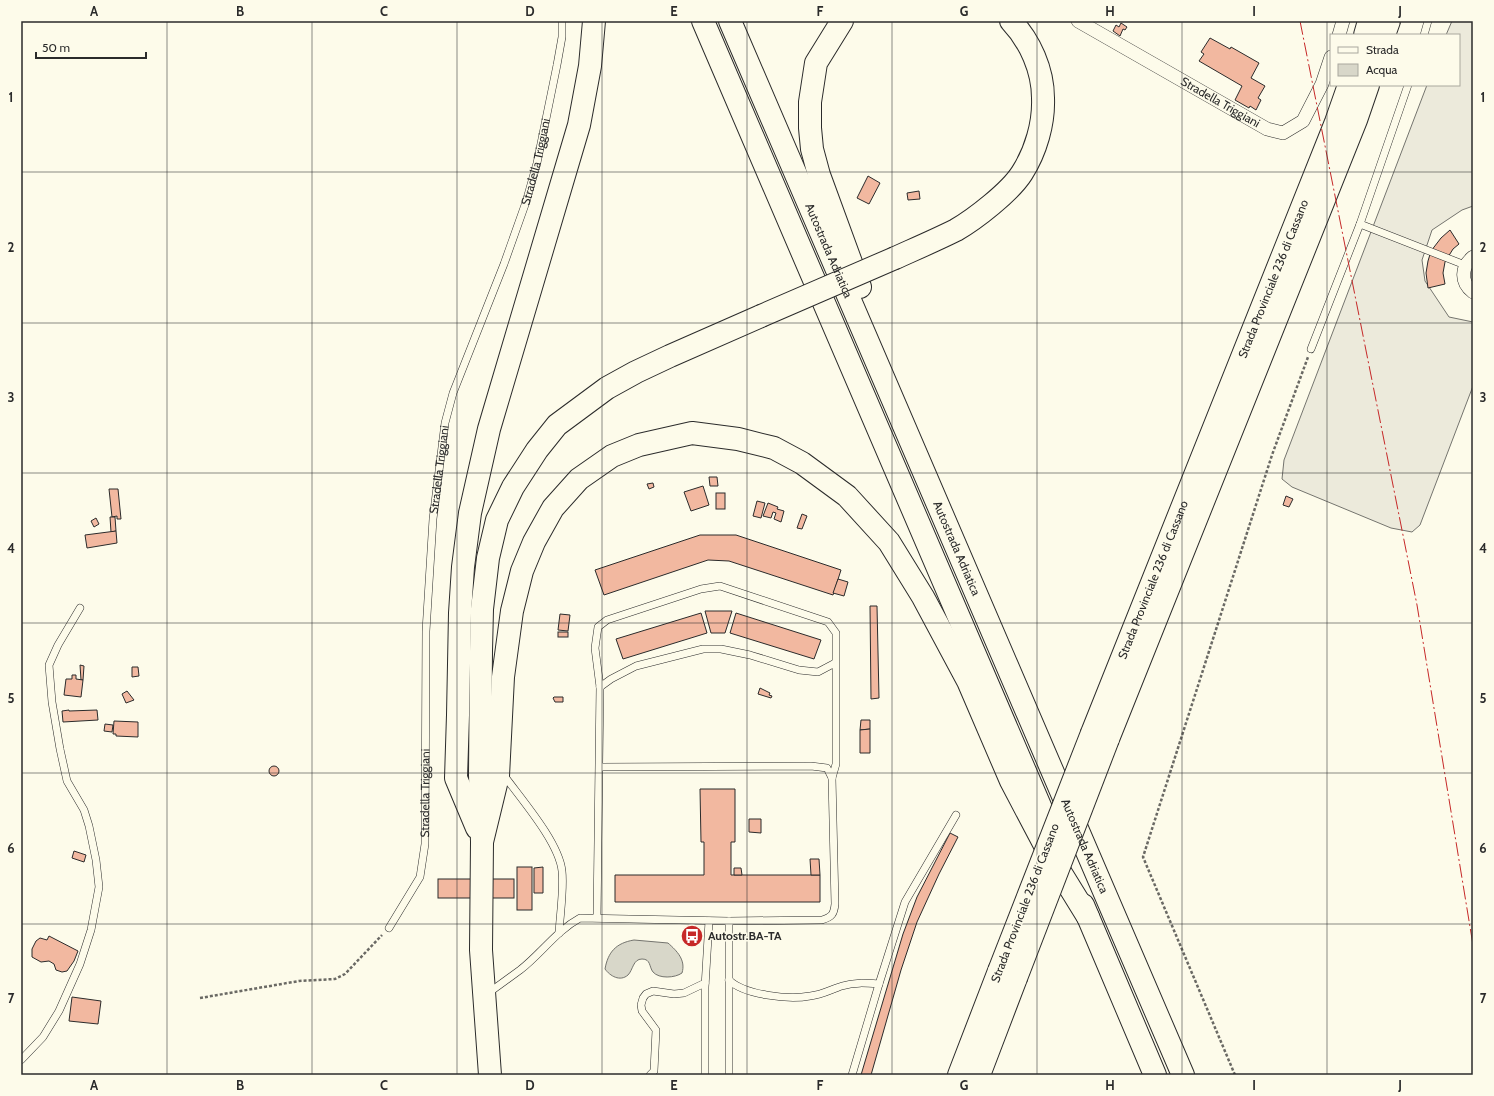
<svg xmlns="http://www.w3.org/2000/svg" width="1494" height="1096" viewBox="0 0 1494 1096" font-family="Cabin,sans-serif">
<rect width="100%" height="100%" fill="#fdfbea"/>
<polygon fill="#eceadb" stroke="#74746e" points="1452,21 1473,21 1473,206 1462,210 1432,230 1422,260 1425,281 1449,317 1473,322 1473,386 1420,525 1412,532 1391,528 1292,487 1282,479 1284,460 1427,85 1459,85 1459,35 1446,35"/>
<path fill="#d8d7c9" stroke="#74746e" d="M634,940L668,943C677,951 686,960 682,973C675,978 659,979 653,972C649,967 651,959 642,959C633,959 633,970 628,975C620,982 610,976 605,969C608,952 616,943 634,940Z"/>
<g fill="#f2b8a0" stroke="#2b2b2b">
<polygon points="1121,23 1127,27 1125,30 1123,29 1120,36 1113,31 1116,25 1119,27"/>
<polygon points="1210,38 1230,49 1231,47 1259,63 1251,78 1265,86 1258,98 1261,100 1256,110 1250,106 1249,108 1235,100 1242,86 1199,61 1204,54 1201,52"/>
<polygon points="868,176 880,183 869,204 857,198"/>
<polygon points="919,191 920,199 908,200 907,193"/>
<polygon points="1450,230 1459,244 1453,249 1445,262 1443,273 1445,284 1428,288 1426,273 1428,261 1431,251 1441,238"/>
<polygon points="709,477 717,477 718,486 710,486"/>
<polygon points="653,483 654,487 649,489 647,484"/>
<polygon points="703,486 709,505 691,511 684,492"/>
<polygon points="109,489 118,489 121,519 117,519 117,516 112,517"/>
<rect x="716" y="493" width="9" height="16"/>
<polygon points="1286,496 1293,499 1289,507 1283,505"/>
<polygon points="757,501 765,503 761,518 753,516"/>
<polygon points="768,503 778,507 777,509 784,511 781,522 774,519 776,513 773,512 771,518 763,516"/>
<polygon points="802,514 807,516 802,529 797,528"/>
<polygon points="110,517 115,517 116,531 111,532"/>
<polygon points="96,518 99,524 94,527 91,521"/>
<polygon points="116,531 117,543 87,548 85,535"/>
<polygon points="700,535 736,535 841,570 833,595 729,561 708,560 604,595 595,570"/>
<polygon points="838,579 848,582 844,596 833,593"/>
<polygon points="870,606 877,606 879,698 871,699"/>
<polygon points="705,611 732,611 725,633 711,633"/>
<polygon points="701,613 707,633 623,659 616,639"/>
<polygon points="736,613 821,640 814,659 730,633"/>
<polygon points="560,614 570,615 568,631 558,630"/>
<rect x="558" y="632" width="10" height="5"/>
<polygon points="80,665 84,666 83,680 81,680"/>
<polygon points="132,667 138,667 139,676 132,677"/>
<polygon points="72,675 76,675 76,679 83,680 81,697 64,695 66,679 72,679"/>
<polygon points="760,688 770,693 769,695 772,696 771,698 758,694"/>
<polygon points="127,691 134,700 126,703 122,694"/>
<polygon points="554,697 563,697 563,702 555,702 553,698"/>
<polygon points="69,710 69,711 97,710 98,720 63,722 62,711"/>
<polygon points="861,720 870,720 870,729 860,730"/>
<polygon points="114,721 138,722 138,737 116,736 116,734 113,734"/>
<polygon points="105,724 113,725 112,732 104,731"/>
<polygon points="870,729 870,753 860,753 860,730"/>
<circle cx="274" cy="771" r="5"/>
<polygon points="700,789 735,789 735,842 731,842 731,875 820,875 820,902 615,902 615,875 704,875 704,842 701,842"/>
<polygon points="749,819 761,819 761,833 749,832"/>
<polygon points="950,833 958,837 939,874 917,922 901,970 871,1075 861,1075 903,934 917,897"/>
<polygon points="74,851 86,855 84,862 72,858"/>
<polygon points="810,859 819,859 820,875 811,875"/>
<rect x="517" y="867" width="15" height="43"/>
<polygon points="543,867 543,893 534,893 534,868"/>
<polygon points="734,868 741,868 742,875 734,875"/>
<rect x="438" y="879" width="76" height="19"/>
<polygon points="49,936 78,951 74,961 67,971 62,972 56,970 54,964 49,961 41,962 32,957 32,949 36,941 40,938 47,940"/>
<polygon points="72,997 101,1001 98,1024 69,1021"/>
</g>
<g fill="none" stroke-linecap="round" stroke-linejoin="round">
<g stroke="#2b2b2b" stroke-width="8">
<g id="lane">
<polyline points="1424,35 1428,21"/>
<polyline points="1360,224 1465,265"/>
<polyline points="1311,349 1360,224 1408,85"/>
<polyline points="600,687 611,679 636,666 703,649 721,649 750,655 799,670 818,672 835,663"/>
<polyline points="600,767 811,766 827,768 832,778"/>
<path d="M503,774C521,799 559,842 562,871C564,889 560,915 559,933"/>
<path id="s1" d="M389,928L420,877L425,844L426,631L433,519L445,423L453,393L504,264L526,202L537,163L557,65L562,37V21"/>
<path d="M729,980C744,995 789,1000 810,996C822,995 832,989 842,986C854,982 866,983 879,984"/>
<path d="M487,994C498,986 509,978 520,970C541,954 556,931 580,918L729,921L822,920C832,917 834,914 835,904L832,778L836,764V633L828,622L720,586L701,589L607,620L598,627L595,648L600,687L597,918"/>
<polyline points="21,1060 43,1037 59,1011 80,964 91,930 99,887 96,860 89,826 84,810 67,781 60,749 52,702 49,665 58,645 80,608"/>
<polyline points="650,1075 654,1071 656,1030 642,1011 641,1005 643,998 646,994 653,991 674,994 684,993 705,983"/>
<polyline points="705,1075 705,987 709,921"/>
<polyline points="729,1075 729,921"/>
<polyline points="852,1075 879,984 905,902 956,815"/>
</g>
</g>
<g stroke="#2b2b2b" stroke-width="14">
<g id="street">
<path id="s2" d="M1078,21L1267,129L1283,133L1303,121L1322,84L1331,57"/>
<polyline points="1339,35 1343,21"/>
<path d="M1473,257C1461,267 1460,282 1473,292"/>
</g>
</g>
<g stroke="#2b2b2b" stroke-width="24">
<g id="highway">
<polyline points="703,21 1046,820"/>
<path id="s3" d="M730,21L1183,1075"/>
<polyline points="842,21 816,63 810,102 810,128 812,149 819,175 860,287"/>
<polyline points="1365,35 1369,21"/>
<polyline points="1384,35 1389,21"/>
<path d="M895,258C915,249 936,240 956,230C975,219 1010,192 1022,173C1036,151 1044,123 1043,98C1043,70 1030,41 1011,21"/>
<path id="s4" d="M1092,733L1336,122L1349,85"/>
<polyline points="1108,739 1356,120 1368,85"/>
<polyline points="477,828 456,778 458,715 460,613 463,567 470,513 489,429 579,125 590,66 594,21"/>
<polyline points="482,842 498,776 503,677 512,611 522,571 534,542 553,508 579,479 612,456 639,445 692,433 738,439 774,448 802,463 847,496 889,542 923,597 968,681 1011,781 1051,857 1088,917"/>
<polyline points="1083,905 1155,1075"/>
<polyline points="490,1075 481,950 482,842 480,775 481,651 482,609 488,558 497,520 513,487 537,450 557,425 607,388 636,372 670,356 761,316"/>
<polyline points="959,1075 999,971"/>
<polyline points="979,1075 1016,978"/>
</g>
</g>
<g stroke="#6a6964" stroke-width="2.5" stroke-dasharray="3 2" stroke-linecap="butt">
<polyline points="200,998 299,981 335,979 345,974 382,935"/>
<polyline points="1235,1075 1143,857 1272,455 1308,357"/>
</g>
<use href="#lane" stroke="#fdfbea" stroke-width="7"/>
<use href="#street" stroke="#fdfbea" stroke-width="13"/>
<use href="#highway" stroke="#fdfbea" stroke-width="22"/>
<g stroke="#2b2b2b" stroke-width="24" stroke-linecap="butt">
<g id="highway-bridge">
<polyline points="761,316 895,258"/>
<polyline points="999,971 1092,733"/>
<polyline points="1016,978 1108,739"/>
</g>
</g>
<use href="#highway-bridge" stroke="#fdfbea" stroke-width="22"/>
<polyline stroke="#c62828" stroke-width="1" stroke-dasharray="14 3 2 3" stroke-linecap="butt" points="1300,21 1417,605 1473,945"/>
</g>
<path fill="none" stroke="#2b2b2b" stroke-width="1" stroke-opacity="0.55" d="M167,21V1075M312,21V1075M457,21V1075M602,21V1075M747,21V1075M892,21V1075M1037,21V1075M1182,21V1075M1327,21V1075M21,172H1473M21,323H1473M21,473H1473M21,623H1473M21,773H1473M21,924H1473"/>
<defs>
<g id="bus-disc" transform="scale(1.15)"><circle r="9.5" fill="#c62828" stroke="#fdfbea"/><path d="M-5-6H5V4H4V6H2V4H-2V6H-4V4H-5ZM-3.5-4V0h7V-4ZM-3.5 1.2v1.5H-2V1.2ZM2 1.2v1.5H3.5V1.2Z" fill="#fff"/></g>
</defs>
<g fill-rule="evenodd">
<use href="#bus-disc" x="692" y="936"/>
</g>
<g text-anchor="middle" stroke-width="3" stroke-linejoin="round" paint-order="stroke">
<g font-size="12" fill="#2b2b2b" stroke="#fdfbea">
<text dy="4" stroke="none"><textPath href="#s2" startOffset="164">Stradella Triggiani</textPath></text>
<text dy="4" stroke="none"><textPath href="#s1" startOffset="792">Stradella Triggiani</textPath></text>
<text dy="4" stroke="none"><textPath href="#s3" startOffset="250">Autostrada Adriatica</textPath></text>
<text dy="4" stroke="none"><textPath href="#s4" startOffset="489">Strada Provinciale 236 di Cassano</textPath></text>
<text dy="4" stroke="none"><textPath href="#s1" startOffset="468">Stradella Triggiani</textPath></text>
<text dy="4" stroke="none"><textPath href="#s3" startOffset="574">Autostrada Adriatica</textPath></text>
<text dy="4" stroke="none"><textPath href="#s4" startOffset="165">Strada Provinciale 236 di Cassano</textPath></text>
<text dy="4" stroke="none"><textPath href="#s1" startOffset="144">Stradella Triggiani</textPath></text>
<text dy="4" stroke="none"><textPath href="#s3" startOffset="898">Autostrada Adriatica</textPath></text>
<text transform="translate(1025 903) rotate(-69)" y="4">Strada Provinciale 236 di Cassano</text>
</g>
<g font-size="12" font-weight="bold" fill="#2b2b2b" stroke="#fdfbea" text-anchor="start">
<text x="708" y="940">Autostr.BA-TA</text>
</g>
</g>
<rect width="1494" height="1096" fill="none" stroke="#fdfbea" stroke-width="44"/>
<rect x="1330" y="34" width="130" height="52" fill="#fdfbea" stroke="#a9a89e"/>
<rect x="1338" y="47" width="20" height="6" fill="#fdfbea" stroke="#a9a89e"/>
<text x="1366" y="54" font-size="12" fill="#2b2b2b">Strada</text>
<rect x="1338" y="64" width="20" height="12" fill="#d8d7c9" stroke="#a9a89e"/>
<text x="1366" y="74" font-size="12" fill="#2b2b2b">Acqua</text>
<path d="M36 52v6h110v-6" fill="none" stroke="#2b2b2b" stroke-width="2"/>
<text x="42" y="52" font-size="12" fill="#2b2b2b" stroke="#fdfbea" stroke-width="3" paint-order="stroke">50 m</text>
<rect x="22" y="22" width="1450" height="1052" fill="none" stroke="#2b2b2b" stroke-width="1.5"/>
<g font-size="13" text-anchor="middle" font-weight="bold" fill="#2b2b2b">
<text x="94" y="16">A</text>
<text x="240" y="16">B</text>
<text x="384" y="16">C</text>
<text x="530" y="16">D</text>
<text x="674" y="16">E</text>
<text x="820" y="16">F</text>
<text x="964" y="16">G</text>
<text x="1110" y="16">H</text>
<text x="1254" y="16">I</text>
<text x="1400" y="16">J</text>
<text x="11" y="102">1</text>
<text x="1483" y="102">1</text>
<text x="11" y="252">2</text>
<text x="1483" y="252">2</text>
<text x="11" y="402">3</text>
<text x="1483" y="402">3</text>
<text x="11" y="553">4</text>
<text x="1483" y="553">4</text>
<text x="11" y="703">5</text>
<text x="1483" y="703">5</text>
<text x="11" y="853">6</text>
<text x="1483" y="853">6</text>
<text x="11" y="1003">7</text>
<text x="1483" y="1003">7</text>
<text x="94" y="1090">A</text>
<text x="240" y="1090">B</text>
<text x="384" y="1090">C</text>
<text x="530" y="1090">D</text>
<text x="674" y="1090">E</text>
<text x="820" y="1090">F</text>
<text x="964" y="1090">G</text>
<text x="1110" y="1090">H</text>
<text x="1254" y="1090">I</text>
<text x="1400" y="1090">J</text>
</g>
</svg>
